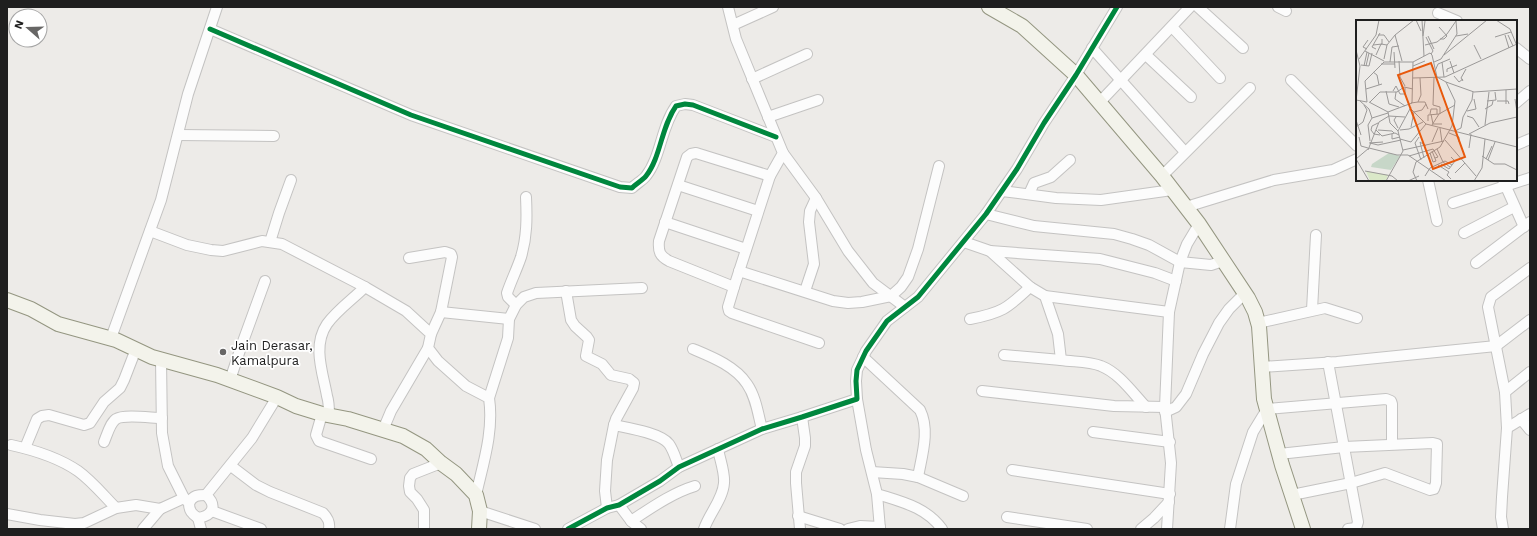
<svg xmlns="http://www.w3.org/2000/svg" width="1537" height="536" viewBox="0 0 1537 536" font-family="'Work Sans',sans-serif">
<rect width="100%" height="100%" fill="#edebe8"/>
<g fill="none" stroke-linecap="round" stroke-linejoin="round">
<g stroke="#c4c3c2" stroke-width="12">
<g id="street">
<polyline points="728,7 736,39 783,153 770,176 734,287 728,307 729,311 732,313 819,343"/>
<polyline points="1198,7 1243,48"/>
<polyline points="1278,7 1286,11"/>
<polyline points="1438,13 1457,21"/>
<polyline points="733,25 773,7"/>
<polyline points="1172,27 1220,78"/>
<path d="M210,29L411,115L620,187L632,188C636,184 643,180 646,176C661,157 661,127 676,106L685,104L693,105L776,137"/>
<polyline points="1092,48 1185,152"/>
<polyline points="1516,48 1530,59"/>
<polyline points="1146,55 1191,97"/>
<polyline points="752,79 807,54"/>
<polyline points="1291,80 1357,146"/>
<polyline points="1099,103 1190,7"/>
<polyline points="1516,103 1530,91"/>
<polyline points="768,117 818,100"/>
<polyline points="178,135 274,136"/>
<polyline points="1516,145 1530,139"/>
<polyline points="783,153 816,198 848,251 873,283 905,307"/>
<polyline points="1162,176 1250,88"/>
<polyline points="1428,180 1437,221"/>
<polyline points="1503,180 1524,227"/>
<polyline points="678,185 758,211"/>
<polyline points="1002,191 1056,198 1101,200 1172,190"/>
<polyline points="1029,194 1034,183 1051,177 1070,160"/>
<polyline points="1453,203 1530,178"/>
<polyline points="1186,207 1274,180 1333,170 1357,159"/>
<polyline points="986,214 1034,226 1114,234 1132,239 1149,245 1180,262 1211,265 1223,261"/>
<polyline points="665,222 746,249"/>
<path d="M150,231L187,245L211,250L223,251L262,241L282,244L365,287L406,311L431,334L428,348L438,361L466,386L489,398C494,431 483,464 476,495"/>
<polyline points="1464,233 1514,207"/>
<polyline points="270,242 279,213 291,180"/>
<path d="M964,242L990,251L1030,287L1045,296L1058,334L1061,360C1073,362 1089,361 1101,366C1119,373 1132,392 1146,407"/>
<polyline points="990,251 1100,259 1155,273 1176,281"/>
<polyline points="409,258 445,252 451,254 452,257 441,312 431,334"/>
<polyline points="1476,263 1530,222"/>
<polyline points="739,271 833,301 848,303 862,302 891,296 901,287 908,277 918,249 939,166"/>
<path d="M734,287L669,261C660,256 658,252 659,241L687,157L691,154L696,153L770,176"/>
<polyline points="566,291 571,320 575,326 587,337 589,340 586,356 602,364 611,375 629,379 634,383 633,388 616,419 614,425 607,460 605,491 607,508"/>
<polyline points="805,291 814,264 809,222 810,211 816,198"/>
<polyline points="1045,296 1169,312"/>
<path d="M516,305L508,297L507,293C511,281 517,269 521,257C527,237 527,218 526,197"/>
<polyline points="1312,310 1316,235"/>
<polyline points="441,312 509,319"/>
<path d="M970,319C1001,313 1007,309 1030,287"/>
<polyline points="1258,323 1325,308 1357,318"/>
<polyline points="111,338 161,200 188,94 217,7"/>
<path d="M693,349C712,357 735,366 747,384C756,397 758,414 762,429"/>
<polyline points="1004,355 1061,360"/>
<path d="M863,357L920,410C930,430 922,455 918,477"/>
<path d="M161,359L162,433L168,466L184,498L189,503C189,511 192,514 198,518"/>
<polyline points="1328,362 1358,522 1356,528 1348,529"/>
<polyline points="1262,367 1337,362 1496,346 1530,320"/>
<polyline points="230,380 241,347 265,281"/>
<polyline points="982,391 1114,406 1165,407"/>
<polyline points="1505,392 1530,372"/>
<polyline points="489,398 508,338 509,319 516,305 524,297 536,293 642,288"/>
<path d="M857,399L866,450L877,494C902,502 926,507 942,529"/>
<polyline points="1165,412 1176,407 1186,394 1203,354 1219,323 1229,309 1245,293"/>
<polyline points="322,414 316,435 319,441 371,459"/>
<path d="M329,415C329,409 329,402 327,396C323,373 312,346 327,324C337,310 353,299 365,287"/>
<polyline points="1521,419 1530,430"/>
<path d="M614,425C628,428 661,433 669,444C674,451 676,460 679,467"/>
<polyline points="1507,428 1530,414"/>
<polyline points="383,430 391,411 428,348"/>
<polyline points="1093,432 1170,442"/>
<path d="M104,442C107,435 110,423 116,419C124,414 152,418 162,418"/>
<path d="M11,445C34,450 59,458 78,471C92,481 104,496 116,508"/>
<polyline points="25,448 37,419 42,416 49,415 84,425 90,423 104,402 120,388 124,380 136,349"/>
<polyline points="1279,454 1344,447 1433,443 1437,444 1436,483 1434,489 1430,490 1385,473 1351,483 1292,495"/>
<path d="M231,466L256,485L270,492L323,513C328,518 330,522 329,529"/>
<polyline points="1012,470 1170,494"/>
<polyline points="872,472 903,474 918,477 963,496"/>
<polyline points="877,494 880,529"/>
<path d="M189,503C193,495 198,495 206,495"/>
<polyline points="619,505 631,521 641,529"/>
<polyline points="212,511 261,529"/>
<polyline points="480,511 535,529"/>
<polyline points="7,514 40,520 75,524 84,523 116,508 136,505 160,509 184,498"/>
<polyline points="798,516 840,529"/>
<polyline points="1007,517 1087,529"/>
<path d="M631,521C651,508 672,493 695,486"/>
<polyline points="143,529 160,509"/>
<path d="M201,529L198,518C212,516 218,506 206,495L252,438L277,397"/>
<polyline points="424,529 424,510 417,499 410,492 409,486 410,478 413,474 441,463"/>
<polyline points="568,529 607,508 619,505 660,481 679,467 762,429 802,417 857,399 856,381 857,370 866,351 887,321 918,297 986,214 1017,169 1044,123 1076,75 1117,7"/>
<path d="M704,529C709,514 723,499 724,483C725,473 720,460 718,449"/>
<polyline points="800,529 796,483 796,472 805,446 805,438 802,417"/>
<polyline points="848,529 860,526 880,527"/>
<polyline points="1141,529 1154,518 1169,502"/>
<polyline points="1167,529 1171,463 1165,407 1169,312 1180,262 1187,244 1199,224"/>
<polyline points="1230,529 1236,484 1253,432 1267,409 1386,399 1391,401 1392,404 1392,444"/>
<polyline points="1503,529 1501,517 1502,497 1507,428 1505,392 1488,307 1491,297 1530,268"/>
</g>
</g>
<g stroke="#949681" stroke-width="16">
<g id="secondary">
<polyline points="989,7 1022,26 1076,75 1162,176 1199,224 1248,298 1255,312 1259,326 1264,399 1282,465 1303,529"/>
<polyline points="7,300 31,309 58,324 116,340 152,357 217,375 277,397 296,406 322,414 348,419 403,436 426,449 441,463 456,474 476,495 480,511 479,529"/>
</g>
</g>
<use href="#street" stroke="#fcfcfc" stroke-width="10"/>
<use href="#secondary" stroke="#f3f3eb" stroke-width="14"/>
<g stroke="#fff" stroke-width="8">
<g id="cycleway">
<path d="M210,29L411,115L620,187L632,188C636,184 643,180 646,176C661,157 661,127 676,106L685,104L693,105L776,137"/>
<polyline points="568,529 607,508 619,505 660,481 679,467 762,429 802,417 857,399 856,381 857,370 866,351 887,321 918,297 986,214 1017,169 1044,123 1076,75 1117,7"/>
</g>
</g>
<use href="#cycleway" stroke="#00873e" stroke-width="5"/>
</g>
<circle fill="#676665" stroke="#fff" stroke-width="1.5" cx="223" cy="352" r="4"/>
<g text-anchor="middle" stroke-width="3.5" stroke-linejoin="round" paint-order="stroke">
<g font-size="13" fill="#1f1f1f" stroke="#fff" text-anchor="start">
<text x="231" y="350">Jain Derasar,<tspan x="231" dy="15">Kamalpura</tspan></text>
</g>
</g>
<g transform="translate(1356 20)">
<rect width="161" height="161" fill="#edebe8"/>
<path d="M10,151L32,155L30,161H14Z" fill="#dae8c8"/>
<path d="M33,133L44,136L35,150L15,147L16,144Z" fill="#c7d7c8"/>
<path fill="none" stroke="#9b9998" stroke-width="1" d="M60,0L65,11M66,0L68,36M140,0L154,9L161,26M83,7L91,16L88,19H84M22,15H28L33,22M39,15L58,0M149,15L153,28M152,15L157,26M67,16L69,1M72,16L78,29M100,16L112,14M70,17L77,31L75,34M139,17L155,12M17,25L26,24V19M69,25L81,22L91,14L100,1M118,25L125,39M11,29L7,27L12,20M20,29L16,27L24,13M0,30L4,46L0,81M9,31L28,41M38,32L39,48M20,35L25,24L31,25M88,35L131,0M3,39L20,15L23,0M28,39L31,25L39,15L46,41M43,41L44,57L49,66M94,41L98,53M34,42L36,27L43,26M78,42L85,39L101,14L100,1M86,42L88,57M25,44H39M5,45L13,46L16,33M8,46L11,32M10,46L13,33M57,46L69,41M79,51L82,44L94,39M17,52L21,55L23,65M91,52V49L101,45M98,56L103,62L107,59M78,57L77,85L84,87V94M57,58L89,57L161,24M107,61L105,58L110,49M10,69L26,64M150,70V84M30,71L33,84L43,87M37,71L40,66L44,74H49V68M40,72L39,79L49,86M159,79L161,92M0,80L11,82L9,61L28,42H57L74,33L76,35L81,57L90,62L118,72L161,69M4,81L13,89L16,98M131,81L140,80L139,72M141,81H152L153,84M13,82L32,92M14,82L24,72H41L48,67L57,69M62,82H69L72,89M55,83L62,82L65,75L64,58M55,89L70,104L161,127M129,89L136,85L137,81M111,91L120,89L118,79M58,92L66,90L70,84M74,94L75,89H81V94M75,94L77,104H86M33,96L49,97M111,96L117,98L123,107M40,97L38,100L42,108M0,100L5,115M72,101V95L83,94L99,85M22,103L16,106L15,110L18,114L24,115M76,105L83,94M129,105L133,72M0,107L7,102L11,90L8,85M55,107L58,92M84,108L86,122M20,110L26,116L39,113L43,115M22,110L36,111L38,113M44,110L53,109L67,102M42,111L55,87M99,111L105,108L107,97L116,80L117,72M93,113L103,117V122M36,114V119L44,117M113,114L134,103L161,97M3,117L5,126L12,128M63,117L59,123L65,140M44,119L55,122L70,104M89,120L120,156M14,121L12,105L16,98L32,93M76,122L82,108M13,123L27,122M14,123L22,125L45,120M113,128L115,114M81,129L87,142L94,147M12,130L23,102L33,96M47,130L88,121M74,133L77,142L80,141L76,131M53,136L77,129L82,137L79,138M126,136L138,144H149L161,150M68,138L64,122L70,126M0,139L13,161M0,139L13,128L41,135H52L90,161M130,139L136,126M132,140L139,122M85,144L93,149L99,141L95,137M82,145L93,152L91,155L95,159M9,151L36,156L42,161M99,153L109,143M69,156L74,148L89,141L96,145M30,161L47,131L42,111L34,103L32,92L56,83L57,42M52,161L63,156M61,161L57,152L60,142L84,127L96,106L99,81L90,62M118,161L126,148L129,119"/>
<path fill="#e8590c" fill-opacity="0.15" stroke="#e8590c" stroke-width="2" d="M75,43L109,137L77,149L42,55Z"/>
<rect width="161" height="161" fill="none" stroke="#1f1f1f" stroke-width="2"/>
</g>
<rect width="1537" height="536" fill="none" stroke="#1f1f1f" stroke-width="16"/>
<g transform="translate(28 28) rotate(290)"><circle r="19" fill="#ffffff" stroke="#a5a5a5"/>
<path d="M0-3L7 15L0 10L-7 15Z" fill="#676665"/>
<text y="-6" font-size="11" font-weight="bold" text-anchor="middle" fill="#1f1f1f">N</text>
</g>
</svg>
